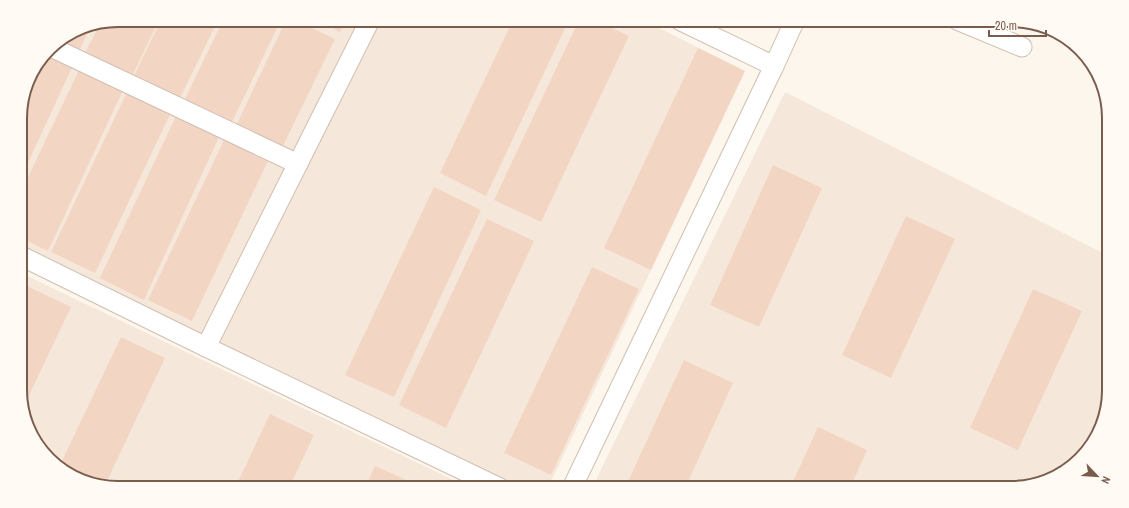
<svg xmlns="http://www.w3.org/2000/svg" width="1129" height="508" viewBox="0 0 1129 508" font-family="'Archivo Narrow',sans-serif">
<rect width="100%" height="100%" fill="#fdf6ec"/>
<g fill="#f5e8da">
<polygon points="118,20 643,20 745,71 548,488 507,488 21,258 20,111 30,75 53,44 81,27"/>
<polygon points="785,92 1109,256 1109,390 1101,428 1066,471 1017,488 592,488"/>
<polygon points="21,273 470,488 118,488 80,480 40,450 21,403"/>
</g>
<g fill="#f3d5c3">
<polygon points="118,20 159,20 132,76 85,53 100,24"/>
<polygon points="161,20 218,20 180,98 134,76"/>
<polygon points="223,20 281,20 231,124 184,101"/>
<polygon points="286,20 295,20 335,39 281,150 235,128"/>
<polygon points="317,20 346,20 340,32"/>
<polygon points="513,20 569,20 486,196 440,173"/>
<polygon points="579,20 595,20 629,36 541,222 494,200"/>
<polygon points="91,25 79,51 59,41 81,27"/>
<polygon points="698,48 745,71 651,270 604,248"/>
<polygon points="49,50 74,63 20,180 20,111 30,75"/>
<polygon points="80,68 124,88 48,251 21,238 20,194"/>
<polygon points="128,90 172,110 95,273 51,252"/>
<polygon points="176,116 219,137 144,300 100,278"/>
<polygon points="225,138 269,159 192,321 148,300"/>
<polygon points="773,165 822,188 759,327 710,305"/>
<polygon points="434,187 481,210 394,397 345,375"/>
<polygon points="906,216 955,239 891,378 842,355"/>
<polygon points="487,219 534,241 446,428 399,405"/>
<polygon points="592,267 639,289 551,475 504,453"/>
<polygon points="27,286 71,307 23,408 21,403 21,299"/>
<polygon points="1033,289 1082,311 1018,450 970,428"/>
<polygon points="121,337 165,358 105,485 80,480 60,465"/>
<polygon points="684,360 733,383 685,488 625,488"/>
<polygon points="270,414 314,435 289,488 235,488"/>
<polygon points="818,427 867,450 850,488 790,488"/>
<polygon points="375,466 420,486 419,488 365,488"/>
</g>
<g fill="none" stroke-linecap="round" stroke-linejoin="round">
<g stroke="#d1beb0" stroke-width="21">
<g id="street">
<polyline points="679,20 774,66 795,20"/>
<polyline points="957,20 1022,47"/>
<polyline points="51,47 298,164"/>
<polyline points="21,256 206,347 370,20"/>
<polyline points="206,347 500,488"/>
<polyline points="572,488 774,66"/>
</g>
</g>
<use href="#street" stroke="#fff" stroke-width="19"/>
</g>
<path d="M0 0H1129V508H0ZM118 27H1011A91 91 0 0 1 1102 118V390A91 91 0 0 1 1011 481H118A91 91 0 0 1 27 390V118A91 91 0 0 1 118 27Z" fill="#fffaf3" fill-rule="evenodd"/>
<path fill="none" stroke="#7a5c4d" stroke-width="2" d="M118 27H1011A91 91 0 0 1 1102 118V390A91 91 0 0 1 1011 481H118A91 91 0 0 1 27 390V118A91 91 0 0 1 118 27Z"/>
<g transform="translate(1097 476) rotate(115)" stroke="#fffaf3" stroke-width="3" paint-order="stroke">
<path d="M0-3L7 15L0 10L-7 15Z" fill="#7a5c4d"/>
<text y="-6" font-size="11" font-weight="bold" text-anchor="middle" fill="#7a5c4d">N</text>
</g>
<path d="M989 30v6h57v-6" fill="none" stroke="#7a5c4d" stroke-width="2"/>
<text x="995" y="30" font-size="12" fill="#7a5c4d" stroke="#fffaf3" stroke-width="3" paint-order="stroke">20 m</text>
</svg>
